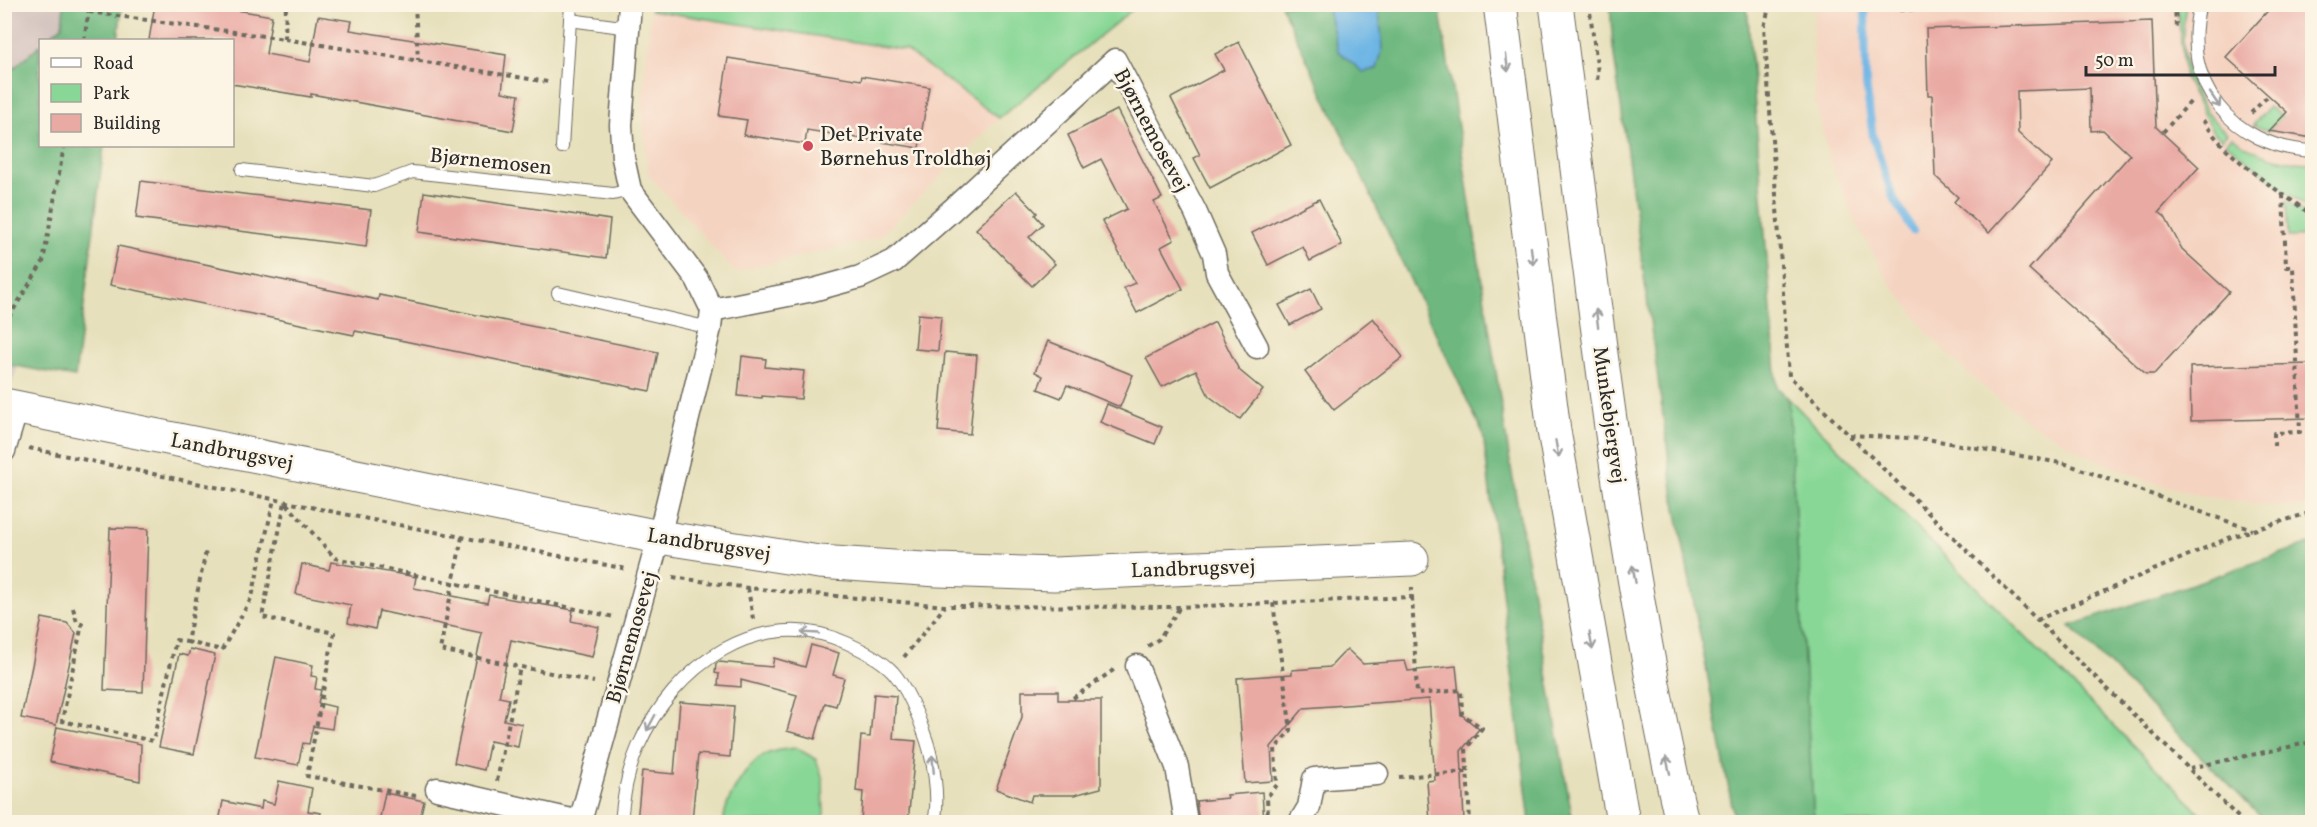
<svg xmlns="http://www.w3.org/2000/svg" width="2317" height="827" viewBox="0 0 2317 827" font-family="Vollkorn,serif">
<rect width="100%" height="100%" fill="#fcf5e5"/>
<filter id="ink" filterUnits="userSpaceOnUse"><feTurbulence type="fractalNoise" baseFrequency=".0167" numOctaves="2"/><feDisplacementMap in="SourceGraphic" scale="12" xChannelSelector="R" yChannelSelector="G"/><feConvolveMatrix kernelMatrix="1 2 1 2 8 2 1 2 1" color-interpolation-filters="sRGB"/></filter>
<filter id="wash" filterUnits="userSpaceOnUse"><feTurbulence type="fractalNoise" baseFrequency=".008" numOctaves="4" result="noise"/><feDisplacementMap in="SourceGraphic" scale="24" xChannelSelector="R" yChannelSelector="G"/><feGaussianBlur stdDeviation="1.35" result="paint"/><feColorMatrix in="noise" values="0 0 0 0 0 0 0 0 0 0 0 0 0 0 0 0 0 1.4 0 .05"/><feComposite in="paint" operator="in"/></filter>
<g filter="url(#wash)">
<rect width="100%" height="100%" fill="#e7e0bc"/>
<g fill="#f5d3c1">
<polygon points="1816,5 2312,5 2312,507 2272,506 2207,497 2145,480 2083,453 2026,420 1975,380 1929,334 1887,278 1855,221 1830,161 1815,100 1813,29"/>
<polygon points="651,10 905,50 999,118 878,238 735,272 648,174 642,109"/>
</g>
<polygon fill="#d1c0bc" points="5,5 75,5 70,40 40,40 40,146 33,327 5,401"/>
<g fill="#88d796" stroke="#5a8160" stroke-width="1.5">
<polygon points="651,5 651,4 1138,5 999,118 905,50 651,10"/>
<path d="M2177,5H2186C2177,51 2189,102 2227,133L2222,139L2213,132L2185,79Z"/>
<polygon points="2269,107 2283,117 2269,131 2253,125"/>
<path d="M2232,137C2255,154 2281,162 2310,163L2312,212L2226,143Z"/>
<polygon points="2286,200 2312,219 2312,236 2288,237"/>
<polygon points="1788,398 2209,822 1814,822"/>
<path d="M796,748L816,759L823,780L824,822H724C723,803 747,764 764,755C774,750 785,749 796,748Z"/>
</g>
<g fill="#6eb87f" stroke="#4c7255" stroke-width="1.5">
<polygon points="64,5 122,5 118,40 45,40 62,26"/>
<polygon points="1281,5 1439,5 1510,462 1573,822 1530,822 1483,434"/>
<polygon points="1610,5 1747,5 1777,387 1788,398 1814,822 1735,822 1674,497 1613,48"/>
<polygon points="40,45 40,146 104,146 75,377 5,364 5,76"/>
<polygon points="2312,543 2312,822 2266,822 2070,626"/>
</g>
<polygon fill="#6db5e5" stroke="#4c7088" stroke-width="1.5" points="1327,5 1378,5 1383,48 1377,69 1363,72 1338,51"/>
<g fill="none" stroke-linecap="round" stroke-linejoin="round">
<polyline stroke="#6db5e5" stroke-width="8" points="1865,4 1866,84 1873,137 1892,195 1913,231"/>
</g>
<g id="blocks">
<g fill="#eaaaa4">
<polygon points="155,4 201,4 272,16 266,54 310,62 318,16 352,21 350,30 506,55 502,92 519,95 513,131 311,94 311,97 232,84 232,40 149,40"/>
<polygon points="2274,4 2313,4 2313,138 2269,131 2287,112 2226,57"/>
<polygon points="2152,21 2156,127 2199,167 2159,212 2165,217 2182,249 2229,292 2154,374 2146,374 2029,269 2130,155 2103,130 2091,131 2090,88 2017,91 2018,133 2052,163 1989,233 1954,202 1958,197 1935,176 1932,95 1928,95 1926,29"/>
<polygon points="1239,42 1291,145 1210,188 1194,158 1200,155 1171,98 1224,70 1215,54"/>
<polygon points="728,58 861,80 862,76 929,87 919,148 807,130 805,144 744,135 747,120 719,116"/>
<polygon points="1117,110 1162,198 1154,202 1174,240 1161,247 1183,289 1137,313 1124,288 1135,283 1102,221 1127,209 1101,159 1084,168 1068,135"/>
<polygon points="141,181 371,210 366,247 136,218"/>
<polygon points="1016,191 1037,213 1035,215 1043,224 1029,237 1055,264 1032,286 976,229"/>
<polygon points="424,192 610,220 606,258 419,232"/>
<polygon points="1319,199 1342,245 1310,261 1303,247 1268,265 1252,233"/>
<polygon points="118,246 378,300 379,295 658,352 650,391 355,331 354,335 110,285"/>
<polygon points="1311,289 1321,309 1290,325 1279,305"/>
<polygon points="918,314 941,316 938,351 915,349"/>
<polygon points="1373,318 1403,357 1334,410 1305,372"/>
<polygon points="1215,322 1239,370 1263,390 1240,419 1209,396 1196,370 1162,387 1146,358"/>
<polygon points="1048,341 1133,375 1120,407 1067,385 1061,398 1038,389 1043,376 1035,372"/>
<polygon points="945,352 977,355 970,434 938,431"/>
<polygon points="742,356 766,359 765,367 804,371 801,399 762,396 762,398 738,396"/>
<polygon points="2313,364 2313,418 2191,421 2190,367"/>
<polygon points="1107,404 1162,427 1155,444 1100,422"/>
<polygon points="110,528 148,529 143,692 104,690"/>
<polygon points="331,562 416,577 414,588 487,603 489,595 573,610 571,621 599,627 592,657 511,640 499,697 509,699 504,720 522,724 518,747 490,741 484,770 454,763 482,633 379,611 375,629 348,623 351,605 296,594 302,564 329,570"/>
<polygon points="42,618 67,623 76,633 56,725 21,718"/>
<polygon points="811,645 839,653 833,675 844,678 836,706 825,703 815,739 787,731 797,695 741,680 741,687 718,685 719,674 715,673 716,664 719,662 772,667 774,658 805,667"/>
<polygon points="190,649 215,655 194,754 159,747 179,654 188,656"/>
<polygon points="1347,649 1363,664 1405,661 1408,671 1456,666 1461,714 1479,729 1461,751 1464,822 1430,822 1427,781 1435,780 1429,699 1304,708 1271,747 1273,781 1245,783 1237,678 1292,674 1292,670 1330,667"/>
<polygon points="276,657 313,665 311,676 317,677 315,689 321,690 318,703 335,707 332,729 313,726 309,744 303,743 298,765 255,757"/>
<polygon points="1022,691 1058,691 1058,700 1101,700 1101,788 1074,795 1032,795 1030,802 996,789 1022,717"/>
<polygon points="874,694 896,696 893,739 916,741 908,822 861,822 863,792 856,791 861,736 870,737"/>
<polygon points="680,702 734,706 730,757 698,754 692,822 637,822 642,771 674,774"/>
<polygon points="57,727 141,744 140,781 50,762"/>
<polygon points="279,781 312,788 308,811 321,813 320,822 219,822 223,801 261,809 262,801 274,804"/>
<polygon points="1262,792 1264,822 1199,822 1196,801 1228,798 1227,795"/>
<polygon points="385,793 424,801 419,822 379,822"/>
</g>
</g>
</g>
<g filter="url(#ink)">
<use href="#blocks" fill-opacity="0" stroke="#6d6a5e" stroke-width="1.5"/>
<g fill="none" stroke-linecap="round" stroke-linejoin="round">
<g stroke="#6d6a5e" stroke-width="14">
<g id="lane">
<path d="M2200,4C2179,84 2233,147 2312,151"/>
<polyline points="570,20 629,28"/>
<polyline points="562,147 571,4"/>
<polyline points="242,170 374,186 412,172 613,194 630,190"/>
<polyline points="558,293 710,328"/>
<path d="M621,822C623,798 628,770 638,747C673,667 759,603 847,643C862,650 881,659 893,672C906,687 918,714 924,733C933,756 940,798 934,822"/>
</g>
</g>
<g stroke="#6d6a5e" stroke-width="25">
<g id="street">
<polyline points="712,310 813,290 860,277 894,261 952,210 1115,60 1195,211 1214,254 1217,273 1257,347"/>
<polyline points="4,451 17,408"/>
<polyline points="1137,666 1177,767 1186,822"/>
<polyline points="437,789 580,822"/>
<polyline points="580,822 659,537 710,328 712,310 697,279 630,190 623,158 621,125 630,4"/>
<polyline points="1300,822 1309,807 1314,779 1377,774"/>
</g>
</g>
<g stroke="#6d6a5e" stroke-width="35">
<g id="secondary">
<polyline points="1500,4 1554,431 1623,822"/>
<path d="M1556,4C1592,278 1620,554 1682,822"/>
<polyline points="4,405 659,537 819,562 938,570 1054,574 1412,559"/>
</g>
</g>
<g stroke="#6d6a5e" stroke-width="4" stroke-dasharray="4.5 4.5" stroke-linecap="butt">
<polyline points="415,4 418,60"/>
<polyline points="1589,4 1598,73 1597,81"/>
<polyline points="1770,4 1764,27 1789,376 2243,822"/>
<polyline points="2175,4 2176,28"/>
<polyline points="1900,10 2056,4"/>
<polyline points="89,12 285,39 548,82"/>
<polyline points="285,39 286,4"/>
<polyline points="84,40 90,4"/>
<polyline points="2251,113 2267,97"/>
<path d="M2203,120C2227,159 2275,188 2312,215"/>
<polyline points="2163,132 2192,100"/>
<polyline points="4,325 43,262 64,146"/>
<polyline points="1850,435 1927,439 2066,464 2252,530"/>
<polyline points="2274,446 2274,433 2300,432 2293,267 2286,267 2283,194"/>
<polyline points="29,448 368,519 627,569"/>
<polyline points="462,537 440,650 594,682"/>
<polyline points="673,577 748,588 945,606 1180,607 1412,597 1412,587"/>
<polyline points="748,588 753,619"/>
<polyline points="1412,597 1417,694 1461,690 1462,714 1482,728 1466,749 1470,822"/>
<polyline points="73,608 77,622 82,624 62,721 153,741 176,640 187,642 206,551"/>
<polyline points="2037,620 2231,537 2312,512"/>
<polyline points="187,642 222,650 252,597 274,499"/>
<polyline points="1148,646 1159,639 1180,607"/>
<polyline points="904,657 945,606"/>
<polyline points="1073,698 1115,669"/>
<polyline points="2190,768 2312,742"/>
<polyline points="1399,777 1467,772"/>
<polyline points="497,781 520,667"/>
<polyline points="416,796 307,776 334,633 262,617 285,502 335,558 614,617"/>
<polyline points="1268,822 1267,797 1277,785 1275,749 1291,730 1273,603"/>
</g>
<use href="#lane" stroke="#fff" stroke-width="12"/>
<use href="#street" stroke="#fff" stroke-width="22"/>
<use href="#secondary" stroke="#fff" stroke-width="33"/>
</g>
<defs><path id="oneway-shaft" d="M-6 0H5M1.5-3L5.5 0L1.5 3" fill="none" stroke-width="1.6" stroke-linecap="round" stroke-linejoin="round" transform="scale(1.5)"/></defs>
<g stroke="#a0a0a0">
<use href="#oneway-shaft" transform="translate(1507 63) rotate(83)"/>
<use href="#oneway-shaft" transform="translate(2215 100) rotate(56)"/>
<use href="#oneway-shaft" transform="translate(1532 256) rotate(83)"/>
<use href="#oneway-shaft" transform="translate(1597 318) rotate(-97)"/>
<use href="#oneway-shaft" transform="translate(1557 449) rotate(80)"/>
<use href="#oneway-shaft" transform="translate(1634 574) rotate(-100)"/>
<use href="#oneway-shaft" transform="translate(810 633) rotate(-177)"/>
<use href="#oneway-shaft" transform="translate(1591 641) rotate(80)"/>
<use href="#oneway-shaft" transform="translate(651 723) rotate(118)"/>
<use href="#oneway-shaft" transform="translate(933 764) rotate(-95)"/>
<use href="#oneway-shaft" transform="translate(1668 765) rotate(-103)"/>
</g>
</g>
<circle fill="#d1495b" stroke="#fcf5e5" stroke-width="2" cx="808" cy="146" r="6"/>
<g text-anchor="middle" stroke-width="5" stroke-linejoin="round" paint-order="stroke">
<g font-size="21" fill="#2b2b2b" stroke="#fcf5e5">
<text transform="translate(1152 130) rotate(62)" y="7">Bjørnemosevej</text>
<text transform="translate(491 161) rotate(6)" y="7">Bjørnemosen</text>
<text transform="translate(1610 415) rotate(82)" y="7">Munkebjergvej</text>
<text transform="translate(232 451) rotate(11)" y="7">Landbrugsvej</text>
<text transform="translate(709 544) rotate(9)" y="7">Landbrugsvej</text>
<text transform="translate(1193 568) rotate(-2)" y="7">Landbrugsvej</text>
<text transform="translate(631 637) rotate(-74)" y="7">Bjørnemosevej</text>
</g>
<g font-size="21" fill="#2b2b2b" stroke="#fcf5e5" text-anchor="start">
<text x="820" y="141">Det Private<tspan x="820" dy="24">Børnehus Troldhøj</tspan></text>
</g>
</g>
<rect width="2317" height="827" fill="none" stroke="#fcf5e5" stroke-width="24"/>
<rect x="39" y="39" width="195" height="108" fill="#fcf5e5" stroke="#a8a49b" stroke-width="1.5"/>
<rect x="51" y="58" width="30" height="9" fill="#ffffff" stroke="#a8a49b" stroke-width="1.5"/>
<text x="93" y="69" font-size="18" fill="#2b2b2b">Road</text>
<rect x="51" y="84" width="30" height="18" fill="#88d796" stroke="#a8a49b" stroke-width="1.5"/>
<text x="93" y="99" font-size="18" fill="#2b2b2b">Park</text>
<rect x="51" y="114" width="30" height="18" fill="#eaaaa4" stroke="#a8a49b" stroke-width="1.5"/>
<text x="93" y="129" font-size="18" fill="#2b2b2b">Building</text>
<path d="M2086 66v9h189v-9" fill="none" stroke="#2b2b2b" stroke-width="3"/>
<text x="2095" y="66" font-size="18" fill="#2b2b2b" stroke="#fcf5e5" stroke-width="4.5" paint-order="stroke">50 m</text>
</svg>
